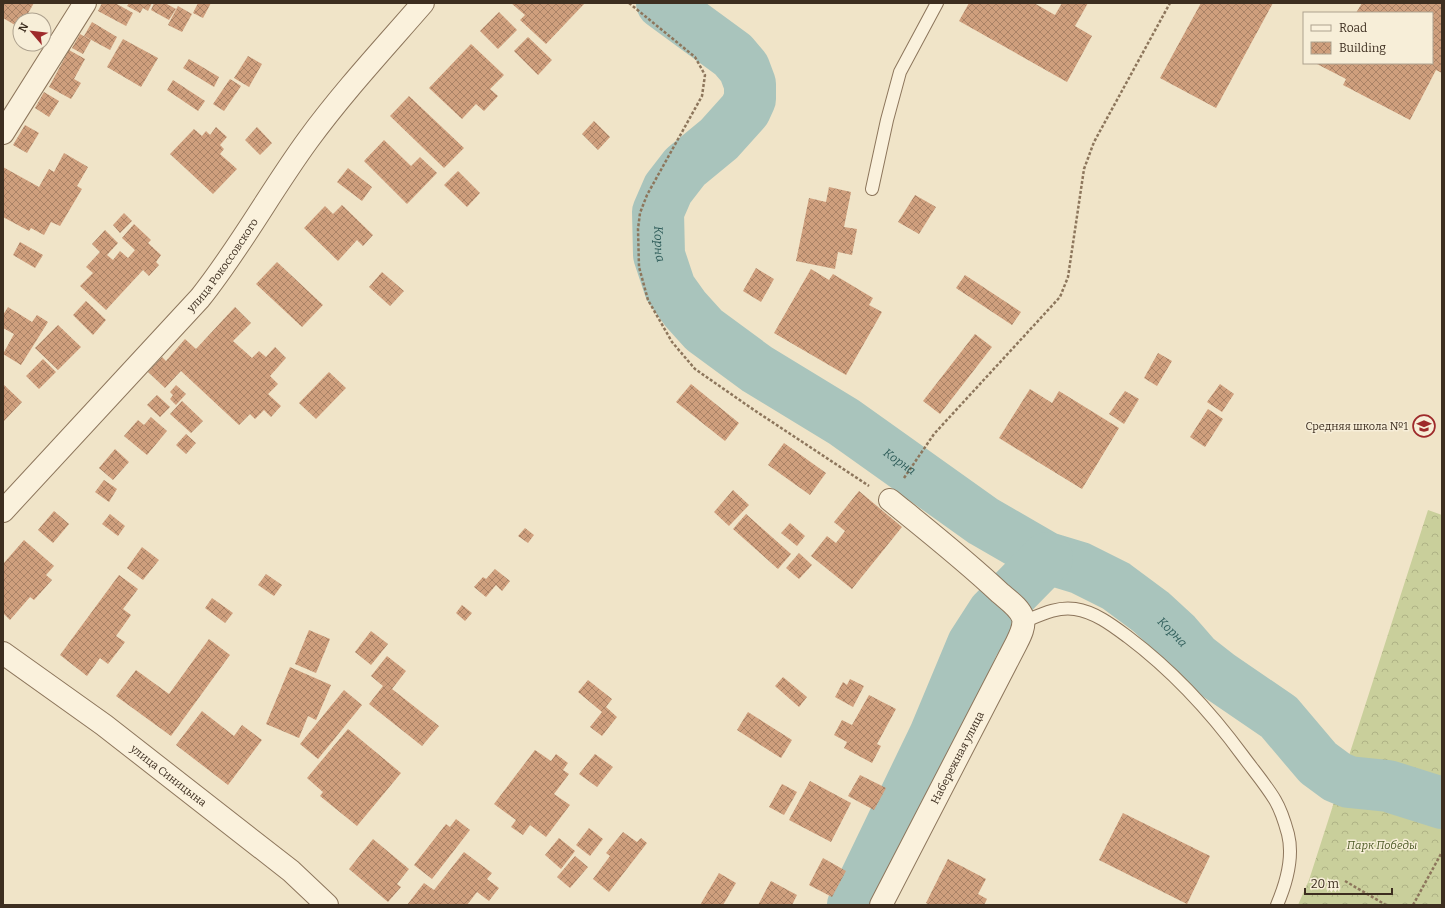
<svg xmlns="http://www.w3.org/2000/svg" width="1445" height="908" viewBox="0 0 1445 908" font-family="Bitter,serif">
<defs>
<pattern id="forest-crowns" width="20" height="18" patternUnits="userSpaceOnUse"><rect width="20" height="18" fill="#c9cf9b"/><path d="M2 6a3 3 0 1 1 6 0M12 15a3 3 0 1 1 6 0" fill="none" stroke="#aeb285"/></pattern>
<pattern id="building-cross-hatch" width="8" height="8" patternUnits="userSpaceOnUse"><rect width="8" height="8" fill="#cf9f7d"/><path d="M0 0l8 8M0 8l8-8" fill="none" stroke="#a98266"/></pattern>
</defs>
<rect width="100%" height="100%" fill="#f0e4c8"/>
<polygon fill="url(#forest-crowns)" points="1428,510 1442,515 1442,905 1298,905 1309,880"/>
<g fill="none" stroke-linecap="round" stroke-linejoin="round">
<g stroke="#a9c4bc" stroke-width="52">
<path id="s1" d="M662,3L733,55L744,68L750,84V99L745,110L719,139L685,167L668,189L658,212L659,255L670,288L685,309L704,330L757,369L844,422L983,521L1047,558L1080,568L1116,586L1151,612L1176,635L1196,658L1219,676L1279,717L1318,763L1337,777L1349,782L1388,786L1442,803"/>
<polyline points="853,905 935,735 973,644 993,613 1047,558"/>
</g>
</g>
<g fill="url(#building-cross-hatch)">
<polygon points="3,3 34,3 24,20 20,20 20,28 3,18"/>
<polygon points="102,3 115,3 133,13 126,26 98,11"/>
<polygon points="129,3 152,3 148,11 143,8 140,13 127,6"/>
<polygon points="154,3 165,3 176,9 169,20 151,10"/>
<polygon points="198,3 211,3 203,18 193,13"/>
<polygon points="511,3 585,3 546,44 520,20 525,15"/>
<polygon points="969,3 1034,3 1055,15 1062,3 1088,3 1075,26 1092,36 1067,82 959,21"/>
<polygon points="1201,3 1273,3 1216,108 1160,78"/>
<polygon points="1362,3 1442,3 1442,73 1436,70 1410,120 1343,85 1346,79 1315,63 1432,63 1432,13 1356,13"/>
<polygon points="178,6 192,14 182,32 168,25"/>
<polygon points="499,12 517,30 498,49 480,31"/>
<polygon points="92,22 117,37 110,50 84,36"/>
<polygon points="80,34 91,40 83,54 72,48"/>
<polygon points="528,37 552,60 538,75 514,51"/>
<polygon points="123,39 158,58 141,87 107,67"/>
<polygon points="471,44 504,75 490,89 498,96 484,111 476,104 462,119 429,88"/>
<polygon points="69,50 85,59 74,79 81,83 71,99 49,87"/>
<polygon points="248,56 262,64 249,87 234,78"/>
<polygon points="189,59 219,77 214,87 183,68"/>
<polygon points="230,79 241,86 224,111 213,104"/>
<polygon points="173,80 205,101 198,111 167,90"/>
<polygon points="44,92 59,101 49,117 35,108"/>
<polygon points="409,96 464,148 444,168 390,116"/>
<polygon points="594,121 610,137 598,150 582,134"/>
<polygon points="25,125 39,133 27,153 13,145"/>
<polygon points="216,127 227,137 220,145 224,149 220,154 237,169 213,194 170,154 194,129 202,136 206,131 210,135"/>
<polygon points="257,127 272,143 260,155 245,140"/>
<polygon points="384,140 411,166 420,157 437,173 407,204 364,161"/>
<polygon points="64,153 88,167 77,186 82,189 60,226 51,222 44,235 31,228 29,231 3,217 3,167 39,187 49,169 54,172"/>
<polygon points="348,168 372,187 362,201 337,182"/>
<polygon points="458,171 480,193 467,207 444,185"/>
<polygon points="829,187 851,192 844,227 857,229 852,255 838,252 835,269 796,261 809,198 826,202"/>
<polygon points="915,195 936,207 919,234 898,222"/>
<polygon points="342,205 373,235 363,246 357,240 338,261 304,228 325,206 333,214"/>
<polygon points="124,213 132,221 120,233 113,225"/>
<polygon points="134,224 151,240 148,243 161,255 156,262 159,265 149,276 143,270 106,310 80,286 93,273 86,267 100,252 92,244 105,230 118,243 107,255 113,260 120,251 128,258 135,250 122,238"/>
<polygon points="20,242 43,255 35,268 13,255"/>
<polygon points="277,262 323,305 302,327 256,284"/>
<polygon points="756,268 774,279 761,302 743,291"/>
<polygon points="811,269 829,280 833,274 873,298 869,305 882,312 846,375 774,333"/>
<polygon points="382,272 404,291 390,306 369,287"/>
<polygon points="965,275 1021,312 1012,325 956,288"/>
<polygon points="86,301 106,320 93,335 73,315"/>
<polygon points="8,307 32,322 37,315 48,322 21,365 3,354 14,334 3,328 3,315"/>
<polygon points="235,307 251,323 233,341 252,358 259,351 266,357 275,347 286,358 270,376 278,384 268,394 281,406 271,417 264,410 255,419 250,414 239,425 181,371 165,388 148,372 162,357 166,361 185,339 196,349"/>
<polygon points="58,325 81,347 58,370 35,348"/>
<polygon points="975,334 992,347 940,414 923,401"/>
<polygon points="1158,353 1172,361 1157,386 1144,378"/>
<polygon points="43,359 56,372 39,389 26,376"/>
<polygon points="329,372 346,388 316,419 299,403"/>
<polygon points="3,384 22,402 3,422"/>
<polygon points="691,384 739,423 725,441 676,402"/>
<polygon points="1220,384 1234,394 1222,412 1207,402"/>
<polygon points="176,385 186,394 176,405 170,399 173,395 170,392"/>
<polygon points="1030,389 1052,403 1059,391 1119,428 1082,489 999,438"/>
<polygon points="1125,391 1139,399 1124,424 1109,414"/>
<polygon points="157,395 170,407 160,417 147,405"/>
<polygon points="182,401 203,421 191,433 170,414"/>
<polygon points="1208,409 1223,419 1205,447 1190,437"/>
<polygon points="151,417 167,431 147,455 124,436 138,420 144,425"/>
<polygon points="186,434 196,443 186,454 176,445"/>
<polygon points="784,443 826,473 810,495 768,465"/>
<polygon points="115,449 129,462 113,480 99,468"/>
<polygon points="104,480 117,489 109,502 95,492"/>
<polygon points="733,490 749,505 729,526 714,512"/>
<polygon points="859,491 902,527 852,589 811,556 827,536 836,543 845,531 834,522"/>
<polygon points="54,511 69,524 53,543 38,530"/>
<polygon points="110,514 125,526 118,536 102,524"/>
<polygon points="746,514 791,554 778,569 733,529"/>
<polygon points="790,523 805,536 797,546 781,533"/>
<polygon points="525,528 534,535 528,543 518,536"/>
<polygon points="24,540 54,566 46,575 52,580 34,600 30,597 10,620 3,613 3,564"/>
<polygon points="142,547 159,560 143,580 127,568"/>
<polygon points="799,553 812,565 799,579 786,568"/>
<polygon points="495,569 510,581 502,591 496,585 486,597 474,587 483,577 486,579"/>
<polygon points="266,574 282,585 274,596 258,585"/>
<polygon points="119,575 138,589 123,609 131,615 116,636 125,642 108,664 100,658 87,676 60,655"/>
<polygon points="212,598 233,613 225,623 205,608"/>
<polygon points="462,605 472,613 465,621 456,613"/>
<polygon points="309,630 330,639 316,673 295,664"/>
<polygon points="371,631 388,644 371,665 355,652"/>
<polygon points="209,639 230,655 171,736 116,696 136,670 169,694"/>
<polygon points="387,656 406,671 392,689 439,726 422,746 369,704 383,686 371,676"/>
<polygon points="290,667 331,685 316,720 308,716 299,738 266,724"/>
<polygon points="783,677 807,697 799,707 775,686"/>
<polygon points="850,679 864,686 853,707 835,697 843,682 847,685"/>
<polygon points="588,680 612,699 606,707 617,717 602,736 590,727 602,712 578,692"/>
<polygon points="344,690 362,705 318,759 300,744"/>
<polygon points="869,695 896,709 877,744 881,746 872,763 844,748 847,742 834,735 842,720 852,725"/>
<polygon points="202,711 234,736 242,725 262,740 228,785 176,745"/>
<polygon points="748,712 792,740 781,758 737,730"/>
<polygon points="348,729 401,773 357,826 320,796 323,792 307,778"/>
<polygon points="535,750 551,761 556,754 568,763 563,770 569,774 554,794 570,805 546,837 530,825 523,835 511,827 516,820 494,804"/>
<polygon points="595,754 613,767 597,787 579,774"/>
<polygon points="860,775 886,788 874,810 848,796"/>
<polygon points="810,781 851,803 831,842 789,820"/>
<polygon points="782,784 797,792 784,815 769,807"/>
<polygon points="1123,813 1210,856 1187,904 1099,860"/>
<polygon points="456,819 470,830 432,879 414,865 446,824 450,827"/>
<polygon points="589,828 603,839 590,856 576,845"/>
<polygon points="623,832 637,842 641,838 647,843 609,892 593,879 610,856 606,853"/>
<polygon points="559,838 575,851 561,869 545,855"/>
<polygon points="373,839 409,869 397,884 401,887 388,902 349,869"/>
<polygon points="464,852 492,873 487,879 499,888 489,901 477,892 467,905 407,905 424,883 434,890"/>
<polygon points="575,856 588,867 570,888 557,877"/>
<polygon points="823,858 846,871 832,897 809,885"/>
<polygon points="948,859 986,879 978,894 987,899 984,905 930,905 926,903"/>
<polygon points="719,873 736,883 723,905 700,905"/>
<polygon points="771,881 797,895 792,905 758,905"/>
</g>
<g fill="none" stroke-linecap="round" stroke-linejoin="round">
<g stroke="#8d765c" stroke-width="14">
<g id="service">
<polyline points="872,189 887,120 900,72 937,3"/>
<path d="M1023,622C1040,615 1057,606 1075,609C1095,612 1112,625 1128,637C1173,671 1210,711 1243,756C1254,771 1266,785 1275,800C1281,810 1285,823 1288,834C1294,858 1286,884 1277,905"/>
</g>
</g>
<g stroke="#8d765c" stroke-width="24">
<g id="minor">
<polyline points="3,133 85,3"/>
<path id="s2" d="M3,511L200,298C240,248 270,192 308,140C343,92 384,48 423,3"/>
<path id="s3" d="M3,653L104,725L291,871L327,905"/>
<path id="s4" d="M881,905L1016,644C1020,636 1025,627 1023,618C1020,608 1008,600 1000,593C965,560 927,530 890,500"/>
</g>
</g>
<g stroke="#8d765c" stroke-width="2.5" stroke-dasharray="3 2" stroke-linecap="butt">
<polyline points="629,3 695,57 705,75 702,96 647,195 640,213 638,229 639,267 648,300 672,342 695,369 754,410 869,486"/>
<polyline points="904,478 934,434 1060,297 1068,277 1084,169 1094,142 1170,3"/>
<polyline points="1345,881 1386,905"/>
<polyline points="1413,905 1442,852"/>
</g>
<use href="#service" stroke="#faf1dc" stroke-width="12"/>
<use href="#minor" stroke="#faf1dc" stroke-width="22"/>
</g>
<defs>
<g id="school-ring" transform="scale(1.15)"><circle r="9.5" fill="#f7eed8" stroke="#9e2a2b" stroke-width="1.5"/><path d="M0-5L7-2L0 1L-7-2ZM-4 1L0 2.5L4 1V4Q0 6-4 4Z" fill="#9e2a2b"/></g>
</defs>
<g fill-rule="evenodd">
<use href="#school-ring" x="1424" y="426"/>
</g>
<g text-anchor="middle" stroke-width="3" stroke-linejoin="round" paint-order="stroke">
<g font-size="11" fill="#3d2e20" stroke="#f7eed8">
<text dy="4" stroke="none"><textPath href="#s2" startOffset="330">улица Рокоссовского</textPath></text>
<text dy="4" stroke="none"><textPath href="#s4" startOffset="166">Набережная улица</textPath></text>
<text dy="4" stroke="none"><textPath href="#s3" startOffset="206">улица Синицына</textPath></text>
</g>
<g font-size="11" fill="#3d2e20" stroke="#f7eed8" text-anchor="end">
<text x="1408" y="430">Средняя школа №1</text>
</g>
<g font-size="11" font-style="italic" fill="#4d5a26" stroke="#f7eed8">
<text x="1382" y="849">Парк Победы</text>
</g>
<g font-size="12" font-style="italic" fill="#2f5d5a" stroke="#f7eed8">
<text dy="4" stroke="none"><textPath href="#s1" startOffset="317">Корна</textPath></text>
<text dy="4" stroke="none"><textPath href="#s1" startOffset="653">Корна</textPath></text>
<text dy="4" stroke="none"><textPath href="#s1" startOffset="977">Корна</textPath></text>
</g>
</g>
<rect width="1445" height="908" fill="none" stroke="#3d2e20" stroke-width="8"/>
<rect x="1303" y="12" width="130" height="52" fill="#f7eed8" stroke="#ada18e"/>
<rect x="1311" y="25" width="20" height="6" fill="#faf1dc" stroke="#ada18e"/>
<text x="1339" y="32" font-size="12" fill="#3d2e20">Road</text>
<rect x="1311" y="42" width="20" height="12" fill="url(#building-cross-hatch)" stroke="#ada18e"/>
<text x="1339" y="52" font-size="12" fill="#3d2e20">Building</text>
<g transform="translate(32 32) rotate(298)"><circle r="19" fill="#f7eed8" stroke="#ada18e"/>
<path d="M0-3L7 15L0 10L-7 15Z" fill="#9e2a2b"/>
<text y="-6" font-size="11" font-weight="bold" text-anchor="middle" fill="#3d2e20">N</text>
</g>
<path d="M1305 888v6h87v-6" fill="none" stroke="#3d2e20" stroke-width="2"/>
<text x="1311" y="888" font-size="12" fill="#3d2e20" stroke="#f7eed8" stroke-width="3" paint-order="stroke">20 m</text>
</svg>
